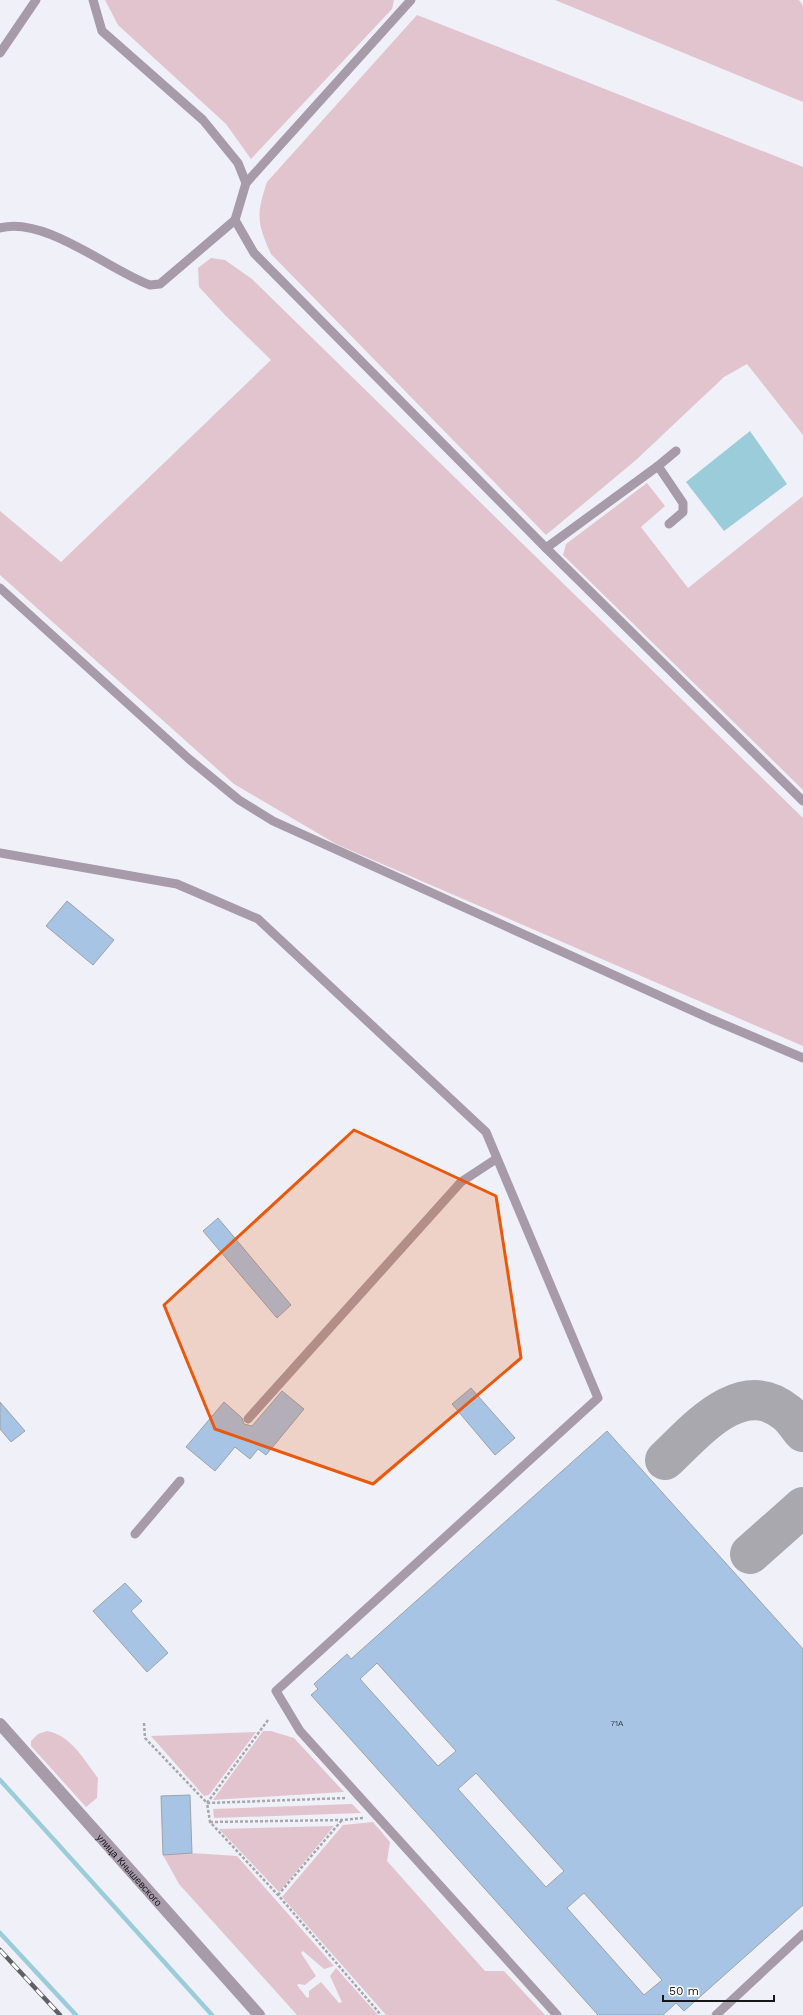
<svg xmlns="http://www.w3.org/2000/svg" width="803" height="2015" viewBox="0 0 803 2015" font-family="'Work Sans',sans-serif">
<rect width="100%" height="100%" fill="#f0f0f8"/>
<g fill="#e1c4ce">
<polygon points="105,0 394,0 392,9 251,159 226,124 118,25"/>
<polygon points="555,0 799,0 803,6 803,102"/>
<path d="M417,15L803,167V435L747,364L724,377L636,460L546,535L271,254C257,223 256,215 267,182Z"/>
<polygon points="211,258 225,260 252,279 803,818 803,1046 336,844 234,784 0,575 0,511 61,562 271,360 225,315 199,287 198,268"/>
<polygon points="647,483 665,506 641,527 688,588 803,496 803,790 563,555 566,544"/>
<path d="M47,1731C71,1735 84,1760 98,1778L97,1798L86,1807L31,1746V1741L38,1734Z"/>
<polygon points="263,1731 271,1731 294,1738 344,1792 213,1800"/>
<polygon points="256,1732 209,1795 204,1796 151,1736"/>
<polygon points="352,1804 361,1813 214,1818 213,1809"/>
<polygon points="373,1822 390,1842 387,1861 485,1971 504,1971 545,2015 386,2015 282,1897 343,1825"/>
<polygon points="334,1826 279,1892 219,1829"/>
<polygon points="192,1853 237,1856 334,1966 324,1969 303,1951 301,1953 316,1976 305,1985 299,1984 297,1985 307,1998 309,1997 309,1991 321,1982 339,2003 342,2002 330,1976 336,1968 378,2015 297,2015 179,1884 163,1855"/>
</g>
<polygon fill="#9bccda" points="750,431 787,484 724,531 686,482"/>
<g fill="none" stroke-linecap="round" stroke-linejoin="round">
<g stroke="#9bccda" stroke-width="4.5">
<polyline points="0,1780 212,2015"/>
<polyline points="0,1933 76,2015"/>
</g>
<g stroke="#a8a8ae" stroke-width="40">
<path d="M665,1460C696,1431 741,1375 787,1413C793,1418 798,1426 803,1432"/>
<polyline points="750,1554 803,1507"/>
</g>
</g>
<g fill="#a7c4e4" stroke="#9da3a9" fill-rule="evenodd">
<polygon points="67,901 114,940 93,965 46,926"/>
<polygon points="218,1218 291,1305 277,1318 203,1231"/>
<polygon points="471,1388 515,1438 495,1455 452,1404"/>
<polygon points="282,1391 304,1409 266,1455 258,1449 250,1459 235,1447 215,1471 186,1447 224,1402 242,1418 244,1424 252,1426"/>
<polygon points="0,1402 25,1431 11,1442 0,1429"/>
<path d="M607,1431L803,1649V1905L684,2011L676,2003L663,2015H598L311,1695L318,1689L314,1684L347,1654L351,1659ZM377,1663L456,1751L438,1766L360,1679ZM476,1773L564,1871L546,1887L458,1789ZM584,1893L662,1980L644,1995L567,1908Z"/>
<polygon points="125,1583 142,1601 131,1611 168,1653 147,1672 93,1611"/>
<polygon points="190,1795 192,1853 163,1855 161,1796"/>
</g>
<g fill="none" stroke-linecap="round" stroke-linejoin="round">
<g stroke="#a7a7ad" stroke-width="2.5" stroke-dasharray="3 2" stroke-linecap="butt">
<polyline points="268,1720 207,1803 210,1822 278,1895 381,2015"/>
<polyline points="144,1723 145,1738 207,1803 346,1798"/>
<polyline points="210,1822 342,1820 363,1818"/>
<polyline points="278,1895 342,1820"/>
</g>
<g stroke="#a79ba9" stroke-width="9">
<polyline points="93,0 102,31 203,120 238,163 246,183"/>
<polyline points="411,0 246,183 235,220 254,253 546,548 803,801"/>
<polyline points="0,53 36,0"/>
<path d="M0,228C45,216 109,270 150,285L160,284L235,220"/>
<polyline points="669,524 683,512 683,503 658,466 676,451"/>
<polyline points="546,548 658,466"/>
<polyline points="0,588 189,759 239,800 273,821 711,1019 803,1058"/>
<polyline points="0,853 177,884 258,919 486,1132 598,1398 276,1691 300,1731 557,2015"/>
<polyline points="248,1419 461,1182 496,1159"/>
<polyline points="135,1534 180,1481"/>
<polyline points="716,2015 803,1934"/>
</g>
<path stroke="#a79ba9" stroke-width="12" id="s1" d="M0,1724L259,2015"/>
<g stroke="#616165" stroke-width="4.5">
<polyline id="rail" points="0,1950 60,2015"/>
</g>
<use href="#rail" stroke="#fff" stroke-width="3" stroke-dasharray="9" stroke-linecap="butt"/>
</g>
<path fill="#e8590c" fill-opacity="0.2" stroke="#e8590c" stroke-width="3" stroke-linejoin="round" d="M354,1130L496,1196L521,1358L373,1484L215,1429L164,1305Z"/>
<g text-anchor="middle" stroke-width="3" stroke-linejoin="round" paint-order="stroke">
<g font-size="8" fill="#3b424c">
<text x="617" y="1726">71А</text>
</g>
<g font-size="10" fill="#17171a" stroke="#fff">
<text dy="4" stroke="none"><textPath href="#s1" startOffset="195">улица Кнышевского</textPath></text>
</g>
</g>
<path d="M663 1995v6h111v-6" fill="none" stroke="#17171a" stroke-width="2"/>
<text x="669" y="1995" font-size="12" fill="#17171a" stroke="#ffffff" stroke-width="3" paint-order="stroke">50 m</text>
</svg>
